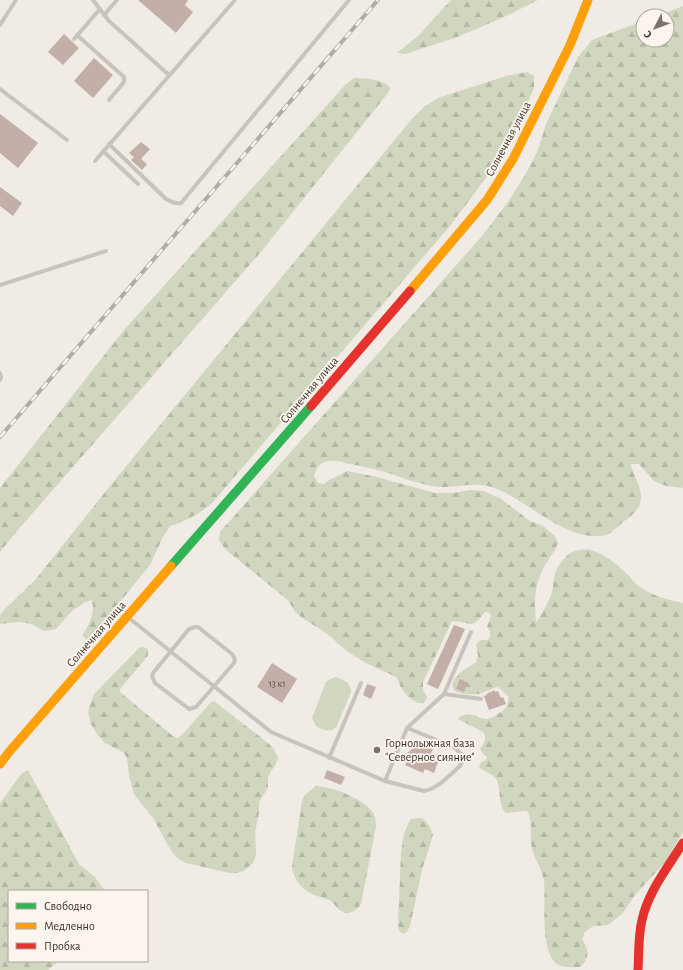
<svg xmlns="http://www.w3.org/2000/svg" width="683" height="970" viewBox="0 0 683 970" font-family="'Alegreya Sans',sans-serif">
<defs>
<pattern id="forest-firs" width="22" height="20" patternUnits="userSpaceOnUse"><rect width="22" height="20" fill="#d1d6bf"/><path d="M5 1l3.5 6h-7zM16 11l3.5 6h-7z" fill="#b4b8a4"/></pattern>
</defs>
<rect width="100%" height="100%" fill="#f0ebe5"/>
<path fill="#d1d6bf" d="M336,677C344,680 351,683 351,692L337,726C331,734 323,730 316,726L312,718L326,682L330,679Z"/>
<g fill="url(#forest-firs)">
<polygon points="451,0 538,0 502,18 455,38 405,54 397,53 418,36"/>
<path d="M683,6V488L666,486L654,481L639,464H631C633,476 642,487 641,499C640,510 631,516 623,522C618,526 612,533 606,535C569,544 530,502 497,489C476,479 454,490 432,486C413,483 395,474 377,470C368,467 359,466 350,464C344,463 336,460 329,461C319,462 317,468 314,476L318,483L324,484L329,480L347,471L377,477L435,493H452L470,490L483,491L500,498L530,521L543,526L555,536L558,543C555,551 550,557 545,565C534,586 534,598 536,622C542,615 547,604 551,595C555,583 552,572 562,561C582,536 610,557 627,574C631,578 635,584 640,587C653,596 668,600 683,603V832L667,860L635,895L622,914L608,925L593,926L585,932L582,939C589,949 590,959 580,967C574,967 565,968 559,965C539,956 546,900 544,881C542,868 533,857 531,844C530,833 533,820 527,811H523L506,813C498,805 501,790 497,780C493,773 484,772 479,767L481,762L485,761L487,757L483,754L480,749C484,743 488,738 483,732L458,719L459,717C471,710 475,718 487,719C491,719 494,716 498,714C506,709 509,706 508,696L498,687C491,688 482,694 478,694C464,695 442,693 458,675C463,669 470,667 476,662L478,656L476,644L481,640H488L490,637V631L487,627L491,616L490,613L485,612C469,632 472,621 452,621L423,682V690L427,697C423,712 406,696 402,689C399,685 399,681 396,677C379,669 362,662 347,651C339,645 332,637 323,631C309,621 297,619 289,601L225,549L219,540L220,532L482,236L508,202L528,170L538,150L546,124L578,57L592,40L643,21V40H667V16H657Z"/>
<path d="M527,72L534,76V88L517,126L498,161L477,190L449,227L212,503C199,514 187,521 170,526L162,539L150,565L92,636L86,640L83,634C90,624 95,613 92,600L85,602L72,611L56,629L44,631L32,624L19,622L0,624V615L3,611L36,579L114,481L411,120L424,107L438,98L506,76Z"/>
<path d="M354,78C363,78 385,79 390,88L388,93L260,253L17,531L0,552V488L124,330L346,84Z"/>
<polygon points="142,647 148,649 148,655 147,657 120,689 120,692 174,737 177,738 181,736 211,702 214,701 268,743 274,749 278,758 275,766 271,771 268,777 268,788 259,802 259,813 255,832 256,854 253,863 244,871 237,873 229,873 186,863 177,858 170,849 153,818 134,794 129,776 127,758 124,753 105,743 97,734 91,724 88,712 90,704 94,694 139,648"/>
<polygon points="28,770 79,864 95,877 105,891 9,891 9,961 59,961 48,970 0,970 0,803 22,773"/>
<path d="M316,786C332,786 371,801 375,817C376,820 376,824 376,827L361,904C357,910 350,915 343,912C337,909 334,902 329,900C325,898 320,897 317,896C303,891 294,882 292,867L302,801L305,795Z"/>
<polygon points="417,818 422,818 429,825 433,835 422,870 410,926 407,932 403,934 399,931 398,925 401,853 404,834 408,824 411,819"/>
</g>
<g fill="#c3afa7">
<polygon points="138,0 188,0 185,5 193,12 176,33"/>
<polygon points="64,34 79,48 63,65 48,52"/>
<polygon points="94,58 113,75 93,98 74,81"/>
<polygon points="0,114 38,143 18,168 0,153"/>
<polygon points="141,142 150,149 141,159 147,164 142,170 131,160 134,157 129,153"/>
<polygon points="0,187 22,203 13,216 0,206"/>
<polygon points="454,625 465,629 438,689 427,684"/>
<polygon points="272,663 297,679 282,703 257,687"/>
<polygon points="460,679 468,683 464,692 456,689"/>
<polygon points="367,684 376,687 371,699 363,695"/>
<polygon points="495,690 495,692 498,691 501,698 503,697 506,704 489,710 484,696 487,695 486,694"/>
<polygon points="415,741 433,749 431,753 438,755 436,761 438,762 434,773 425,769 423,773 405,765 409,757 406,754 412,749"/>
<polygon points="327,770 345,777 341,785 324,778"/>
</g>
<g fill="none" stroke-linecap="round" stroke-linejoin="round">
<g stroke="#c9c3be" stroke-width="4">
<polyline points="93,0 109,21 169,75"/>
<polyline points="104,15 117,0"/>
<polyline points="0,25 16,0"/>
<polyline points="77,35 124,77 124,82 109,100"/>
<polyline points="74,39 100,9"/>
<polyline points="0,89 67,140"/>
<path d="M109,144L166,199C172,202 175,204 181,203L349,0"/>
<polyline points="103,151 138,184"/>
<polyline points="95,161 235,0"/>
<polyline points="0,285 106,251"/>
<polyline points="0,373 1,377 0,380"/>
<path d="M129,618L271,732L385,781L424,791C437,789 450,775 460,766L462,762V755L454,747L407,728"/>
<polygon points="195,627 198,627 232,654 235,659 234,663 196,707 189,709 155,683 152,676 153,673 189,629"/>
<polyline points="444,694 481,699"/>
<polyline points="329,758 361,683"/>
<polyline points="385,781 407,728 444,694 471,632"/>
</g>
<polyline stroke="#30b455" stroke-width="9" points="171,566 311,406"/>
<g stroke="#ff9f0a" stroke-width="9">
<polyline points="410,291 487,200 513,159 570,45 588,0"/>
<polyline points="0,764 9,752 171,566"/>
</g>
<g stroke="#e5322d" stroke-width="9">
<polyline points="311,406 410,291"/>
<path d="M638,970C639,954 638,936 642,920C648,892 668,867 683,843"/>
</g>
<g stroke="#b1aca8" stroke-width="4">
<polyline id="rail" points="0,437 378,0"/>
</g>
<use href="#rail" stroke="#fbf5ee" stroke-width="2.5" stroke-dasharray="8" stroke-linecap="butt"/>
</g>
<circle fill="#7a716c" stroke="#fbf5ee" stroke-width="1.5" cx="377" cy="750" r="4"/>
<g text-anchor="middle" stroke-width="3.5" stroke-linejoin="round" paint-order="stroke">
<g font-size="10" fill="#5d504a">
<text x="277" y="687">13 к1</text>
</g>
<g font-size="12" fill="#3b302b" stroke="#fbf5ee">
<text transform="translate(508 139) rotate(-62)" y="4">Солнечная улица</text>
<text transform="translate(309 390) rotate(-50)" y="4">Солнечная улица</text>
<text transform="translate(96 634) rotate(-49)" y="4">Солнечная улица</text>
</g>
<g font-size="12" fill="#3b302b" stroke="#fbf5ee" text-anchor="start">
<text x="385" y="747">Горнолыжная база<tspan x="385" dy="14">"Северное сияние"</tspan></text>
</g>
</g>
<rect x="8" y="890" width="140" height="72" fill="#fbf5ee" stroke="#aea6a0"/>
<rect x="16" y="903" width="20" height="6" fill="#30b455" stroke="#aea6a0"/>
<text x="44" y="910" font-size="12" fill="#3b302b">Свободно</text>
<rect x="16" y="923" width="20" height="6" fill="#ff9f0a" stroke="#aea6a0"/>
<text x="44" y="930" font-size="12" fill="#3b302b">Медленно</text>
<rect x="16" y="943" width="20" height="6" fill="#e5322d" stroke="#aea6a0"/>
<text x="44" y="950" font-size="12" fill="#3b302b">Пробка</text>
<g transform="translate(655 28) rotate(228)"><circle r="19" fill="#fbf5ee" stroke="#aea6a0"/>
<path d="M0-3L7 15L0 10L-7 15Z" fill="#7a716c"/>
<text y="-6" font-size="11" font-weight="bold" text-anchor="middle" fill="#3b302b">С</text>
</g>
</svg>
